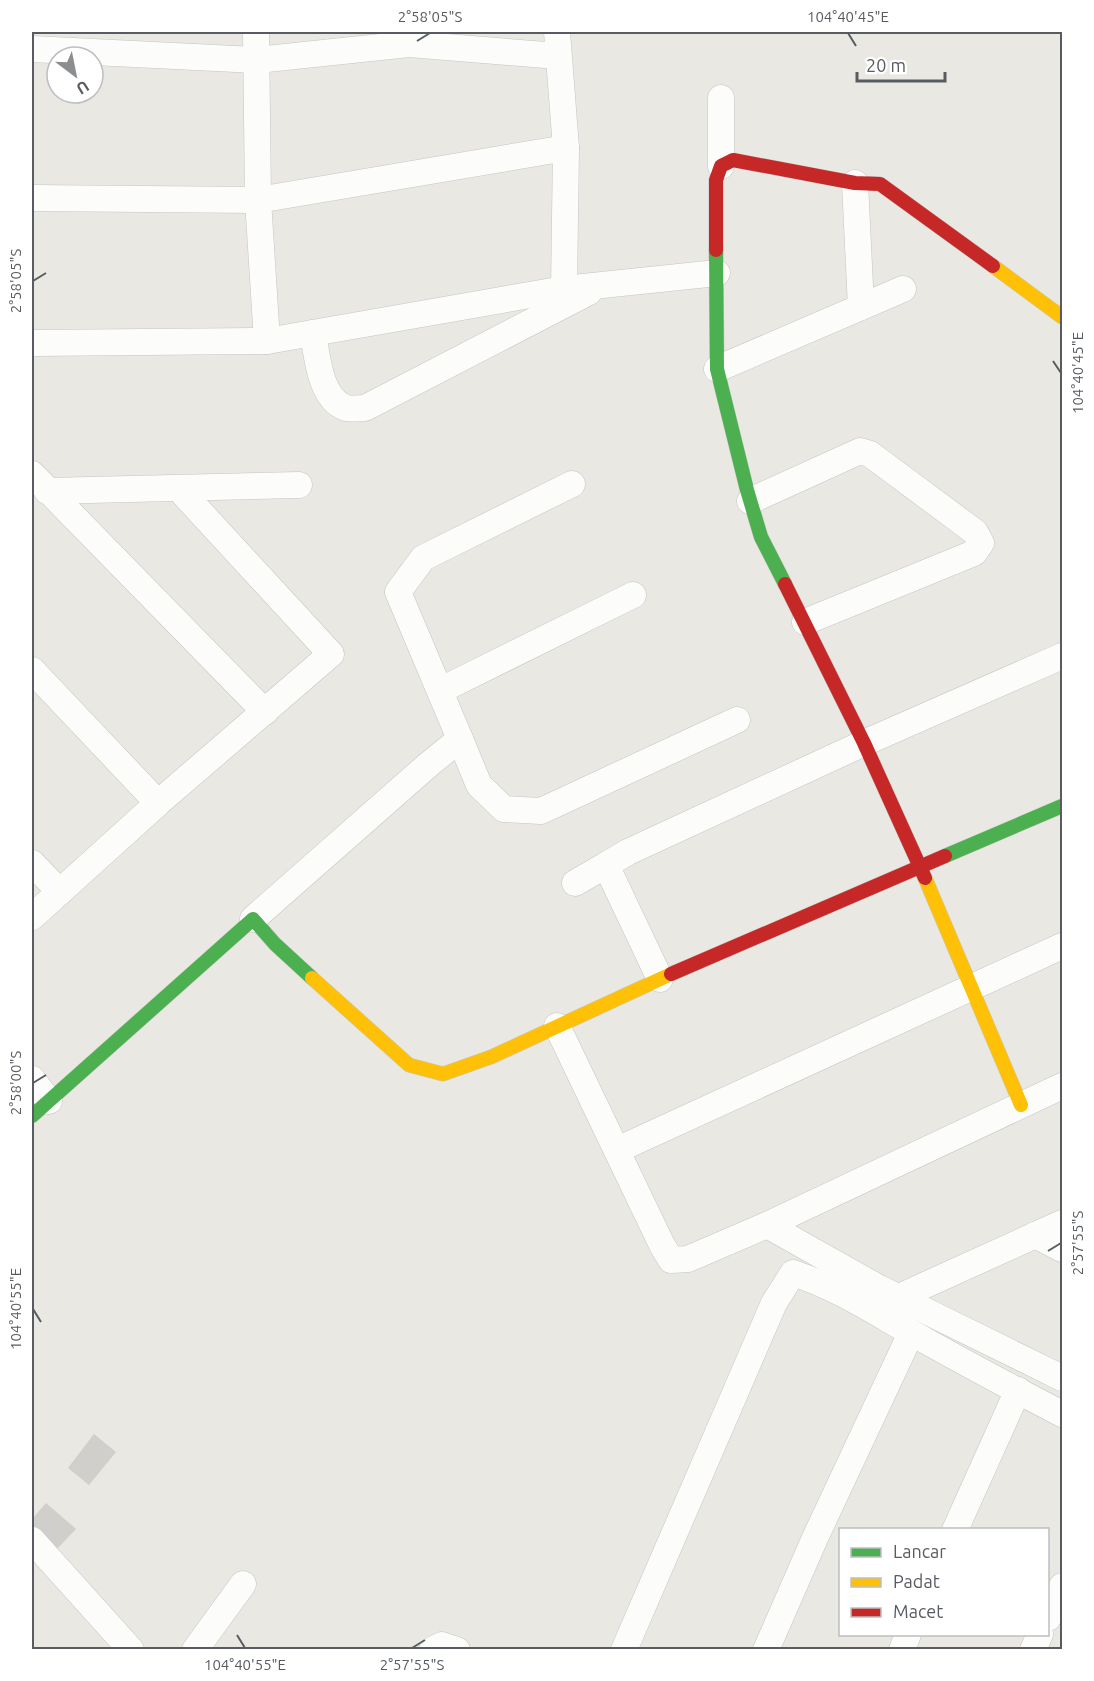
<svg xmlns="http://www.w3.org/2000/svg" width="1094" height="1681" viewBox="0 0 1094 1681" font-family="Ubuntu,sans-serif">
<rect width="100%" height="100%" fill="#e9e8e2"/>
<g fill="#d0cfcc">
<polygon points="94,1434 116,1452 89,1485 68,1468"/>
<polygon points="46,1503 76,1529 57,1549 32,1527 32,1519"/>
</g>
<g fill="none" stroke-linecap="round" stroke-linejoin="round">
<g stroke="#c5c5c3" stroke-width="27">
<g id="street">
<polyline points="256,32 258,200 267,341 564,289 717,273"/>
<polyline points="557,32 566,148 564,289"/>
<polyline points="32,49 257,60 409,44 558,56"/>
<polyline points="721,166 721,98"/>
<polyline points="855,183 861,307"/>
<polyline points="32,198 258,200 566,148"/>
<path d="M313,333C317,356 320,399 346,408C351,409 360,408 365,408L589,292"/>
<polyline points="32,343 267,341"/>
<polyline points="717,369 903,289"/>
<polyline points="32,474 265,712"/>
<polyline points="47,491 299,485"/>
<polyline points="750,501 860,451 870,454 975,532 981,543 974,553 805,622"/>
<polyline points="32,670 158,803"/>
<polyline points="441,690 633,595"/>
<polyline points="460,739 398,592 423,558 572,484"/>
<polyline points="32,863 60,892"/>
<polyline points="575,883 606,865"/>
<polyline points="32,917 158,803 331,654 179,489"/>
<polyline points="253,919 428,765 460,739 479,785 504,809 541,811 737,720"/>
<polyline points="660,979 606,865 628,852 864,743 1062,656"/>
<polyline points="557,1026 662,1245 671,1260 688,1259 767,1225 1062,1086"/>
<polyline points="32,1079 49,1101"/>
<polyline points="617,1150 1062,946"/>
<polyline points="767,1225 879,1288 1062,1378"/>
<polyline points="1035,1235 1062,1249"/>
<polyline points="899,1297 1062,1223"/>
<polyline points="955,1530 1018,1390"/>
<polyline points="32,1540 131,1650"/>
<polyline points="1048,1618 1062,1586"/>
<polyline points="195,1650 243,1584"/>
<polyline points="432,1650 442,1645 457,1650"/>
<path d="M624,1650L774,1303L793,1273C838,1288 871,1310 912,1333C961,1361 1012,1388 1062,1414"/>
<polyline points="766,1650 815,1538 911,1333"/>
<polyline points="902,1650 908,1634"/>
<polyline points="1033,1650 1040,1634"/>
</g>
</g>
<g stroke="#c5c6c4" stroke-width="15">
<g id="fast">
<polyline points="716,250 717,369 747,490 761,537 785,584"/>
<polyline points="945,856 1062,806"/>
<polyline points="32,1116 253,919 275,944 312,978"/>
</g>
</g>
<g stroke="#c5c6c4" stroke-width="15">
<g id="slow">
<polyline points="993,266 1062,317"/>
<polyline points="925,878 1021,1105"/>
<polyline points="312,978 409,1065 443,1074 491,1057 671,974"/>
</g>
</g>
<g stroke="#c5c6c4" stroke-width="15">
<g id="jam">
<polyline points="716,250 716,180 721,166 733,160 855,183 880,184 993,266"/>
<polyline points="785,584 864,743 925,878"/>
<polyline points="671,974 945,856"/>
</g>
</g>
<use href="#street" stroke="#fcfcfb" stroke-width="26"/>
<use href="#fast" stroke="#4caf50" stroke-width="14"/>
<use href="#slow" stroke="#ffc107" stroke-width="14"/>
<use href="#jam" stroke="#c62828" stroke-width="14"/>
</g>
<path fill="none" stroke="#585c61" stroke-width="2" d="M848,33L856,46M417,41L430,33M33,281L46,273M1053,361L1061,373M33,1083L46,1075M1048,1251L1061,1243M33,1309L41,1322M237,1635L245,1648M412,1648L425,1640"/>
<rect width="1094" height="1681" fill="none" stroke="#ffffff" stroke-width="66"/>
<rect x="839" y="1528" width="210" height="108" fill="#ffffff" stroke="#bcbec0" stroke-width="1.5"/>
<rect x="851" y="1548" width="30" height="9" fill="#4caf50" stroke="#bcbec0" stroke-width="1.5"/>
<text x="893" y="1558" font-size="18" fill="#585c61">Lancar</text>
<rect x="851" y="1578" width="30" height="9" fill="#ffc107" stroke="#bcbec0" stroke-width="1.5"/>
<text x="893" y="1588" font-size="18" fill="#585c61">Padat</text>
<rect x="851" y="1608" width="30" height="9" fill="#c62828" stroke="#bcbec0" stroke-width="1.5"/>
<text x="893" y="1618" font-size="18" fill="#585c61">Macet</text>
<g transform="translate(75 75) rotate(148)"><circle r="28" fill="#ffffff" stroke="#bcbec0" stroke-width="1.5"/>
<path d="M0-4.5L10 22L0 15L-10 22Z" fill="#8b8d8e"/>
<text y="-9" font-size="16" font-weight="bold" text-anchor="middle" fill="#585c61">U</text>
</g>
<path d="M857 72v9h88v-9" fill="none" stroke="#585c61" stroke-width="3"/>
<text x="866" y="72" font-size="18" fill="#585c61" stroke="#ffffff" stroke-width="4.5" paint-order="stroke">20 m</text>
<rect x="33" y="33" width="1028" height="1615" fill="none" stroke="#585c61" stroke-width="2"/>
<g font-size="15" text-anchor="middle" fill="#585c61">
<text x="430" y="22">2°58'05"S</text>
<text x="848" y="22">104°40'45"E</text>
<text transform="translate(16 281) rotate(-90)" y="5">2°58'05"S</text>
<text transform="translate(1078 373) rotate(-90)" y="5">104°40'45"E</text>
<text transform="translate(16 1083) rotate(-90)" y="5">2°58'00"S</text>
<text transform="translate(1078 1243) rotate(-90)" y="5">2°57'55"S</text>
<text transform="translate(16 1309) rotate(-90)" y="5">104°40'55"E</text>
<text x="245" y="1670">104°40'55"E</text>
<text x="412" y="1670">2°57'55"S</text>
</g>
</svg>
